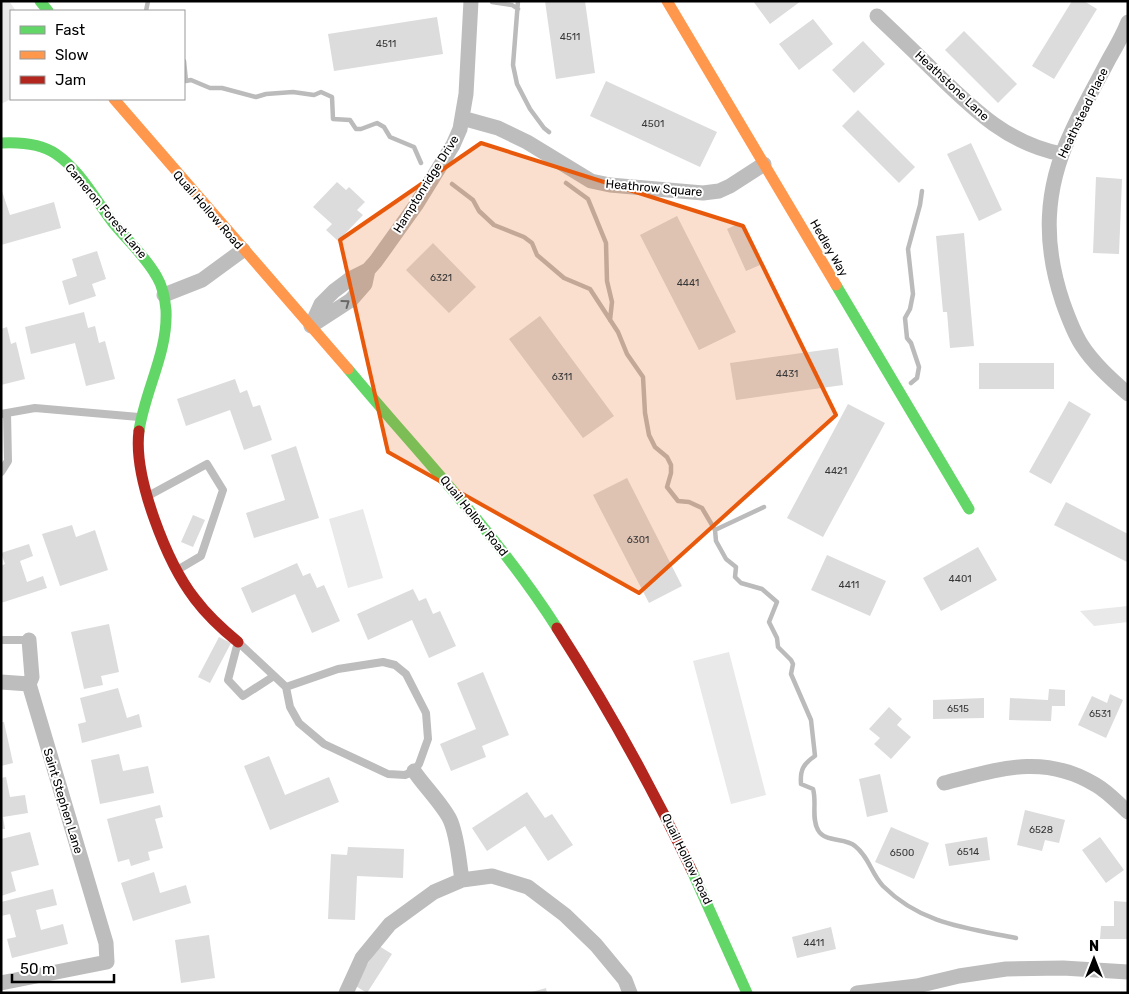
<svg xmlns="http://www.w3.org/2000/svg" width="1129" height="994" viewBox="0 0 1129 994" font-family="Rubik,sans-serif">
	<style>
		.green { fill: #e9e9e9 }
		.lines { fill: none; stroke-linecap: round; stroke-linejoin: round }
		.stream { stroke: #bbb; stroke-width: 4.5 }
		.building { fill: #dcdcdc }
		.lane { stroke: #bdbdbd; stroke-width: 8 }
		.street { stroke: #bdbdbd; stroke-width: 15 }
		.fast { stroke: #63d668; stroke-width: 11 }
		.slow { stroke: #ff974d; stroke-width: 11 }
		.jam { stroke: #b3261e; stroke-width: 11 }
		.oneway { stroke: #686868 }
		.marked { fill: #e8590c; fill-opacity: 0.2; stroke: #e8590c; stroke-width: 4; stroke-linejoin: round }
		.labels { text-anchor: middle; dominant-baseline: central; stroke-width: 4; stroke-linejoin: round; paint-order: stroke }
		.number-label { font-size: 10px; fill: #373737 }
		.street-label { font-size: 12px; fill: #000; stroke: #fff }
	</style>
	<rect width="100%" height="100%" fill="#fff"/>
	<path class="green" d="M1,1H9L16,11H11V99L1,104Z
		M363,509L383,578L348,588L329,519Z
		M1128,606V622L1094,626L1080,611Z
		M729,652L766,795L731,804L693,661Z"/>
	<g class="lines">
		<path class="stream" d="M518,1L513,65L517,84L530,109L544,128L549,132
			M492,2L512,5L518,9
			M146,11L148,1
			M184,61L186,81L191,80L210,88H222L256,97L266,94L293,92L314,95L321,92L332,97L333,119L350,120L356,129H361L377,123L384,127L390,137L414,147L421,163
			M566,183L588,199L606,243L607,281L612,302L610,320
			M452,184L473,200L479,211L494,225L524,237L532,243L537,255L564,278L590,289L618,332L627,354L643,377L645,413L649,435L655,447L667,457L671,465V473L667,487L678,501L689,502L702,508L715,530L716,541L726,559L736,567L735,577L741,583L762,589L777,602L769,622L777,638L778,647L791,660L793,664L791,674L811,720L815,756C803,764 800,770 801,784L813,789C817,802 811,818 818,830C825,843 845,837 855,846C869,857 871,873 883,886C921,924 966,928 1016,938
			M911,383L917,378L919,367L911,343L907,338L905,318L910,309L913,294L908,249L920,205L922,191
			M715,530L764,507"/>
	</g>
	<path class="building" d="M545,1H585L595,73L556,79Z
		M753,1H801L770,24Z
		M1072,1H1084L1097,9L1054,79L1032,66Z
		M437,17L443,54L334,71L328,34Z
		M813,19L833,44L799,70L779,44Z
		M964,31L1017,84L998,103L945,50Z
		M863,41L885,64L854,93L832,70Z
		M606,81L717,132L700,167L590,116Z
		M858,110L915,167L899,183L842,126Z
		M971,143L1002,210L979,221L947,154Z
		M1096,177L1122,179L1119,254L1093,253Z
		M337,182L346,190L349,187L365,202L357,210L363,215L338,241L326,230L332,224L313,207Z
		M1,188L10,215L54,202L61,228L1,245Z
		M677,216L736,332L699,350L640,235Z
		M740,223L760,265L746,271L727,229Z
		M964,233L974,346L950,348L947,312H943L936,236Z
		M433,243L476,287L449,313L406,270Z
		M97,251L106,279L92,284L96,296L69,305L62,281L77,276L72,259Z
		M84,312L88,328L95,326L99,343L105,341L115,379L86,386L75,343L31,354L25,327Z
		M540,316L614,416L583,438L509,339Z
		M7,327L11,344L16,342L25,379L1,385V329Z
		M838,348L843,385L736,400L730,363Z
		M979,363H1054V389H979Z
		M235,379L240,393L247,390L253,407L260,405L272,440L244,450L230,410L186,426L177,399Z
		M1069,401L1091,414L1051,484L1029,472Z
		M848,404L885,423L823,537L787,518Z
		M296,446L319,518L254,538L246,513L285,500L271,455Z
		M627,478L682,586L649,603L593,495Z
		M1066,502L1128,534L1127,562L1054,525Z
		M193,515L205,520L193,547L181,542Z
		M72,525L76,537L95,530L108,570L60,586L42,534Z
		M29,544L33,556L20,561L27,582L43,576L47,588L1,603V566L5,564L1,553Z
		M978,547L997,580L941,611L923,578Z
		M827,555L886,581L870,616L811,590Z
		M297,563L303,576L310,573L317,588L324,585L340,621L312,633L295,594L252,613L241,588Z
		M413,589L419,601L426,598L433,614L440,611L456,646L429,658L412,620L368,640L357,614Z
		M109,624L119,672L101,676L103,685L84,689L71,632Z
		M219,637L231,643L210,683L198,677Z
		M483,672L509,735L482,746L486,757L451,771L440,744L476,729L457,683Z
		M118,688L127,718L139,714L142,727L82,743L78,724L86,722L80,698Z
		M1049,689L1065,690V706H1052L1051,721L1009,720L1010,698L1048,700Z
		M1110,694L1123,700L1106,738L1078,725L1092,696L1107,703Z
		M984,698V718L933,719V700Z
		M889,707L902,719L897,725L911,737L891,759L874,744L880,738L869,729Z
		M1,722H4L13,763L1,766Z
		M119,754L123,771L148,766L154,793L100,804L91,760Z
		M269,756L285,795L329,777L339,802L270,830L244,766Z
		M880,774L888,812L867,817L859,779Z
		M6,777L10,797L25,795L28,813L3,817L5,829H1V778Z
		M527,792L545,818L552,814L573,845L548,861L525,826L487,851L472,828Z
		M160,805L163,817L155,819L163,848L148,852L150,860L131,866L129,859L118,862L107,819Z
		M1025,810L1065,820L1059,843L1045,840L1042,851L1017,845Z
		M891,827L929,843L914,879L875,862Z
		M30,832L39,865L11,872L16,891L1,896V839Z
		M987,837L990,860L949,866L945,844Z
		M1100,837L1124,870L1106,883L1082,850Z
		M348,847L404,849L403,878L357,876L355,920L328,919L331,854L347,855Z
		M154,872L160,893L186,885L191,903L133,921L121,883Z
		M53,889L57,905L36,910L41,930L63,924L68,944L12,958L7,939L16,937L10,914L1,916V902Z
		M1114,901L1128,902V939H1100L1101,926H1114Z
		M831,927L836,949L797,958L792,937Z
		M209,935L215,978L181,983L175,940Z
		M379,946L392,954L367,993L354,985Z
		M546,988L547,993H532V992Z"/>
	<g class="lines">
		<path class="lane" d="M1,414L35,408L139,417
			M1,472L8,461L7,413
			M148,496L207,464L223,490L201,556L179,569
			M1,640H29
			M274,676L243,696L228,680L238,642L286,687L290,707L299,723L324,744L388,774L405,775L414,771L419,764L428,739L426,713L406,674L395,665L383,662L338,669L286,687"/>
		<path class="street" d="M877,16C897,35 916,53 935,72C973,109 1008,144 1062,154
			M1128,22C1123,35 1116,47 1109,59C1096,84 1082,108 1071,133C1044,190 1043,244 1063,303C1068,317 1073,331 1081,344C1093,363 1111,379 1128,394
			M462,118L498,128L527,142L591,181L610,185L703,193L719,191L730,186L764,164
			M164,295L202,280L243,250
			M311,326L321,304L334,291L350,279L368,270L376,261L416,205L453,145L460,129L466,94L471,1
			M311,326L351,300L365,284L368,270
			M1,682L29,684
			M414,771C423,785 446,808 451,822C458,840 459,861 462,880
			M944,783C999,769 1044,753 1096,785C1108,792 1118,803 1128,812
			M1,983L107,962L106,943L29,684L32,677L29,640
			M346,993L362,958L390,924L434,892L462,880L492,876L528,887L565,915L596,945L625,980L630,993
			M857,993L917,986L959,976L1006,969L1063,968L1128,972"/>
		<path class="fast" d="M40,1L48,11
			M1,143C20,142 40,143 56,154C81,171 96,201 114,224C129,242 146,257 157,277C163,287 165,299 166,310C168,353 145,390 139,431
			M836,285L969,509
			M348,369C419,454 497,534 557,628
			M692,871L747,993"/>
		<path class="slow" d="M667,1L836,285
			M114,99L348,369"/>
		<path class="jam" d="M139,431C133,477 167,563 195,599C207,615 222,629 238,642
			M557,628C607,706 652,787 692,871"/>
	</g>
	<defs><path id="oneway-chevron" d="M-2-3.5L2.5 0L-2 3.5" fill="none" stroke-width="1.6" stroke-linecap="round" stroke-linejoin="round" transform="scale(1.25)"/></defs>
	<use class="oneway" href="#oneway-chevron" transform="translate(346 303) rotate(-36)"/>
	<path class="marked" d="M481,143L743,226L836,415L639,593L388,452L340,240Z"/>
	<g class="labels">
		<g class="number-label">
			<text x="570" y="37">4511</text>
			<text x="386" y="44">4511</text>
			<text x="653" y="124">4501</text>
			<text x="441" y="278">6321</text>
			<text x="688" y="283">4441</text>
			<text x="787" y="374">4431</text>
			<text x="562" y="377">6311</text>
			<text x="836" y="471">4421</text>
			<text x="638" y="540">6301</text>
			<text x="960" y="579">4401</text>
			<text x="849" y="585">4411</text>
			<text x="958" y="709">6515</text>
			<text x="1100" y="714">6531</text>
			<text x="1041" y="830">6528</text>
			<text x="968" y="852">6514</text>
			<text x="902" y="853">6500</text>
			<text x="814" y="943">4411</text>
		</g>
		<g class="street-label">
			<text transform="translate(952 86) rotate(43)">Heathstone Lane</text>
			<text transform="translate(1083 113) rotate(-64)">Heathstead Place</text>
			<text transform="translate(426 184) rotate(-58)">Hamptonridge Drive</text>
			<text transform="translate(654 188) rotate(5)">Heathrow Square</text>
			<text transform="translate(208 210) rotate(49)">Quail Hollow Road</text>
			<text transform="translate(106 211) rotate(50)">Cameron Forest Lane</text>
			<text transform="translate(829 248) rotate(60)">Hedley Way</text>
			<text transform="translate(474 516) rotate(51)">Quail Hollow Road</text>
			<text transform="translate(63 801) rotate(73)">Saint Stephen Lane</text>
			<text transform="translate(687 859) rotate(64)">Quail Hollow Road</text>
		</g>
	</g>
	<rect width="1129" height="994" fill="none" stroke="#000000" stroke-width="5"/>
	<rect x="10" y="10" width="175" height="90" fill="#ffffff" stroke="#999999"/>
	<rect x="20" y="26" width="25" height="8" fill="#63d668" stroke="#999999"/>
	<text x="55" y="35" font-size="15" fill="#000000">Fast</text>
	<rect x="20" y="51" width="25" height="8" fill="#ff974d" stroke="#999999"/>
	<text x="55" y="60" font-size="15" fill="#000000">Slow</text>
	<rect x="20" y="76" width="25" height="8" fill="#b3261e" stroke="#999999"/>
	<text x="55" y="85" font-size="15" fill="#000000">Jam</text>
	<g transform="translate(1094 959)" stroke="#ffffff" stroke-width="4" paint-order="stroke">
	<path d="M0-4L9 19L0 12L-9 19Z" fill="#000000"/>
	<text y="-8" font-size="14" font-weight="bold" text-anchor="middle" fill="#000000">N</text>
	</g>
	<path d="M12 974v8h102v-8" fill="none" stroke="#000000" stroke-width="2.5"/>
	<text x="20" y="974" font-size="15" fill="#000000" stroke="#ffffff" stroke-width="4" paint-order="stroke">50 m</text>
</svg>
